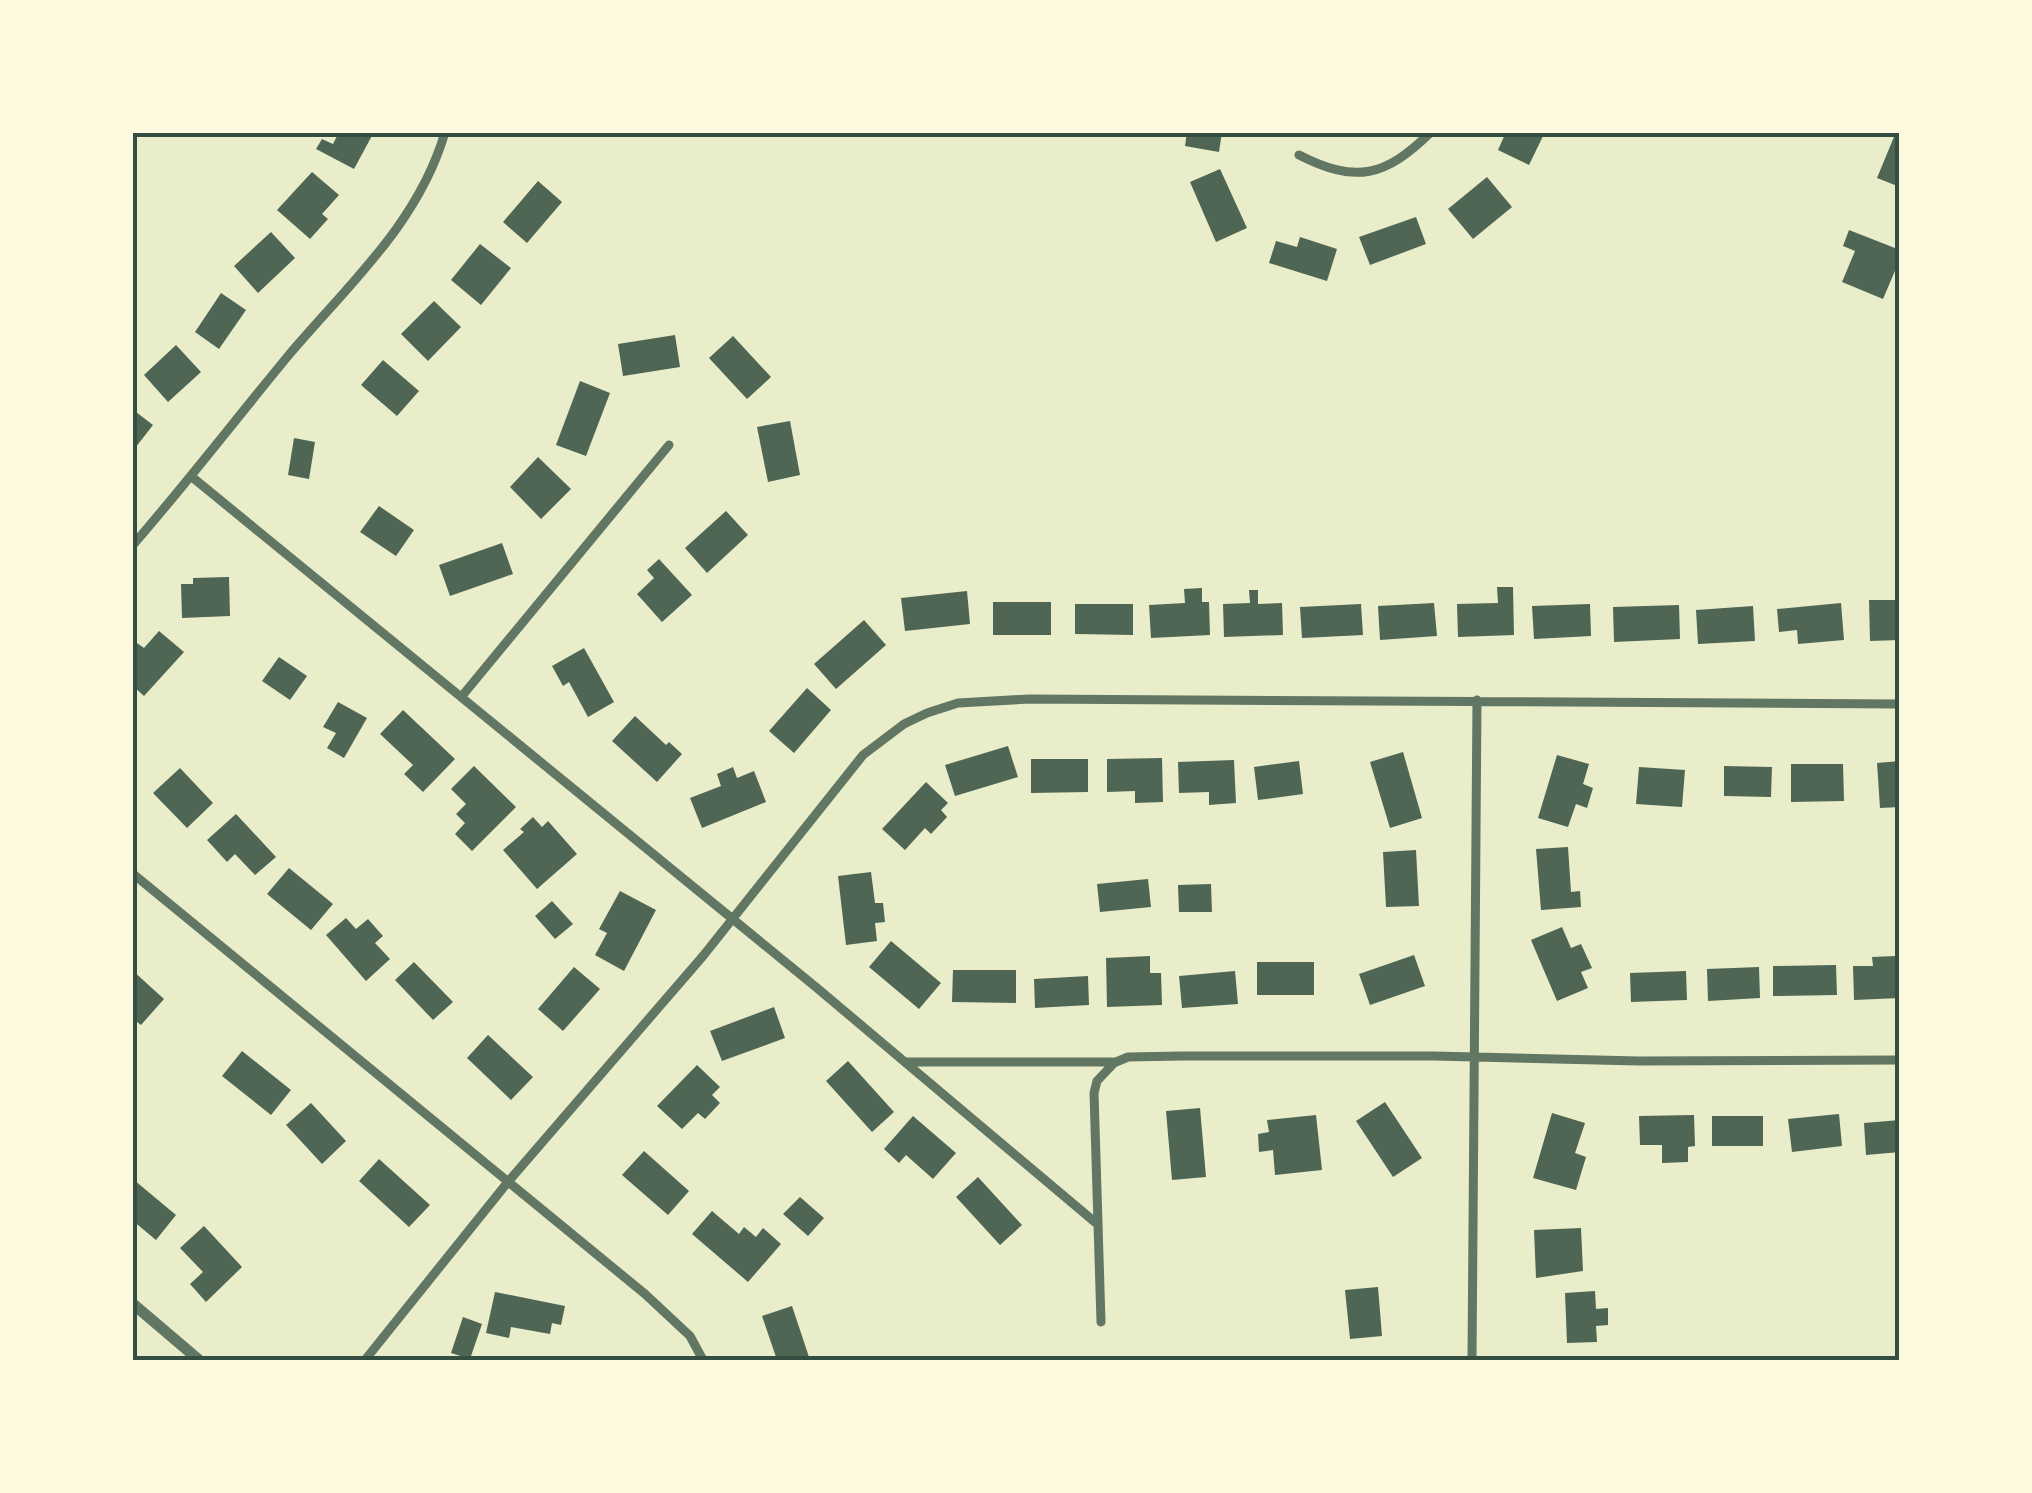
<svg xmlns="http://www.w3.org/2000/svg" width="2032" height="1493" viewBox="0 0 2032 1493" font-family="'Alegreya Sans',sans-serif">
	<style>
		.building { fill: #4f6655 }
		.lines { fill: none; stroke-linecap: round; stroke-linejoin: round }
		.minor { stroke: #617663; stroke-width: 9 }
		.tertiary { stroke: #617663; stroke-width: 11 }
		.neatline { fill: none; stroke: #344e41; stroke-width: 4 }
	</style>
	<rect width="100%" height="100%" fill="#e9edc9"/>
	<path class="building" d="M339,132H374L354,169L316,149L322,139L333,144Z
		M1187,132H1222L1219,152L1185,146Z
		M1506,132H1545L1529,165L1498,150Z
		M1896,132H1900V187L1877,178Z
		M1220,169L1247,228L1216,242L1190,182Z
		M312,172L339,195L322,214L328,219L310,239L277,210Z
		M1487,177L1512,207L1473,239L1448,209Z
		M538,181L562,202L527,243L503,222Z
		M1416,217L1426,244L1370,265L1359,237Z
		M1849,230L1900,250V259L1883,299L1842,282L1855,251L1843,246Z
		M271,232L295,258L258,293L234,266Z
		M1300,237L1337,249L1327,281L1269,263L1276,241L1297,247Z
		M480,244L511,268L481,305L451,280Z
		M221,293L246,310L219,349L195,332Z
		M434,301L461,327L428,361L401,334Z
		M675,335L680,367L623,376L618,344Z
		M733,336L771,377L747,399L709,358Z
		M176,345L201,372L168,402L144,375Z
		M383,360L419,391L397,416L361,385Z
		M580,381L610,393L586,456L556,445Z
		M132,409L153,425L132,452Z
		M790,421L800,475L768,482L757,427Z
		M294,438L315,442L309,479L288,475Z
		M538,457L571,489L541,519L510,487Z
		M379,506L414,530L396,556L360,532Z
		M726,511L748,535L707,573L685,548Z
		M502,543L513,574L450,596L439,565Z
		M659,559L692,595L662,622L637,594L654,578L647,570Z
		M229,577L230,616L182,618L181,584H193V578Z
		M1497,587H1513L1514,635L1458,637L1457,604L1498,603Z
		M1202,588V602H1209L1210,635L1151,638L1149,605L1185,603L1184,589Z
		M1249,590H1258V604L1282,603L1283,635L1224,637L1223,604L1250,603Z
		M967,591L970,624L905,631L901,598Z
		M1869,600H1900V640L1870,641Z
		M993,602H1051V635H993Z
		M1434,603L1437,636L1380,640L1378,606Z
		M1841,603L1844,640L1798,644L1797,630L1779,632L1777,609Z
		M1075,604H1133V635L1075,634Z
		M1361,604L1363,635L1302,638L1300,607Z
		M1590,604L1591,636L1534,639L1532,606Z
		M1679,605L1680,639L1614,642L1613,607Z
		M1753,606L1755,641L1698,644L1696,610Z
		M864,620L886,645L836,689L814,664Z
		M159,631L184,652L144,696L132,685V648L137,643L144,648Z
		M584,648L614,702L588,717L569,682L563,686L552,666Z
		M279,657L307,676L290,700L262,681Z
		M807,688L831,710L794,753L769,731Z
		M338,702L367,718L344,758L327,748L336,733L323,727Z
		M403,710L455,759L423,792L404,774L413,765L380,734Z
		M635,716L666,745L669,742L682,754L657,782L612,741Z
		M1008,746L1018,777L955,796L945,765Z
		M1403,752L1422,818L1390,828L1370,762Z
		M1557,755L1589,764L1583,784L1593,788L1587,808L1576,804L1568,827L1538,818Z
		M1162,758L1163,802L1135,803V791L1107,792V759Z
		M1031,759H1088V792L1031,793Z
		M1234,760L1236,803L1209,805V792L1179,793L1178,762Z
		M1299,761L1303,794L1258,800L1254,767Z
		M1900,761V807L1880,808L1877,763Z
		M1791,764H1843L1844,801L1791,802Z
		M474,766L516,807L472,851L455,834L465,823L456,814L466,804L451,789Z
		M1724,766L1772,767L1771,797L1724,796Z
		M733,767L737,778L754,771L766,802L702,828L690,798L721,786L717,774Z
		M1639,767L1685,770L1682,807L1636,804Z
		M180,768L213,803L187,828L153,793Z
		M926,782L948,803L941,810L947,817L931,834L925,828L905,850L882,829Z
		M236,814L276,857L255,875L235,854L227,862L207,840Z
		M533,817L542,827L548,821L577,854L537,889L503,850L524,832L520,829Z
		M1568,847L1571,892L1580,891L1581,907L1541,910L1536,849Z
		M1416,850L1419,906L1386,907L1383,852Z
		M289,868L333,904L311,930L267,894Z
		M871,872L875,903H883L885,922L875,923L877,941L846,945L838,876Z
		M1148,879L1151,907L1100,912L1097,884Z
		M1211,884L1212,912H1179L1178,885Z
		M620,891L656,910L624,971L595,955L607,933L599,929Z
		M552,901L573,924L555,939L535,916Z
		M346,918L356,929L368,919L383,936L375,943L390,959L366,981L326,935Z
		M1562,927L1571,948L1581,944L1592,968L1581,972L1588,988L1557,1001L1531,940Z
		M891,941L941,983L919,1009L869,967Z
		M1414,955L1425,986L1370,1005L1359,974Z
		M1150,956V973H1161L1162,1005L1107,1007L1106,958Z
		M1895,956V967H1900V998L1854,1000L1853,966H1873L1872,957Z
		M414,962L453,1002L433,1020L395,980Z
		M1257,962H1314V995H1257Z
		M1836,965L1837,995L1773,996V966Z
		M574,967L600,989L563,1031L538,1009Z
		M1759,967L1760,998L1708,1001L1707,969Z
		M132,970L164,999L141,1025L132,1018Z
		M953,970H1016V1003L952,1002Z
		M1235,971L1238,1004L1182,1008L1179,976Z
		M1686,971L1687,1000L1631,1002L1630,973Z
		M1088,976L1089,1005L1035,1008L1034,979Z
		M774,1007L785,1038L722,1061L710,1031Z
		M488,1035L533,1077L511,1100L467,1058Z
		M242,1051L291,1090L271,1115L222,1076Z
		M848,1061L894,1112L872,1132L826,1081Z
		M697,1065L720,1087L712,1095L720,1103L705,1119L698,1113L682,1129L657,1106Z
		M1385,1102L1422,1158L1393,1177L1356,1121Z
		M311,1103L346,1141L322,1164L286,1125Z
		M1200,1108L1206,1177L1172,1180L1166,1111Z
		M1552,1113L1585,1123L1575,1153L1586,1157L1576,1190L1533,1178Z
		M1839,1114L1842,1146L1792,1152L1788,1119Z
		M1316,1115L1322,1170L1275,1175L1273,1150L1259,1152L1258,1134L1269,1132L1267,1120Z
		M1694,1115L1695,1146L1688,1147V1162L1662,1163V1145H1640L1639,1116Z
		M913,1116L956,1153L933,1179L906,1155L899,1163L884,1149Z
		M1712,1116H1763V1146H1712Z
		M1900,1120V1152L1866,1155L1864,1123Z
		M644,1151L689,1191L668,1215L622,1175Z
		M379,1159L430,1205L409,1227L359,1181Z
		M978,1177L1022,1225L1000,1245L956,1197Z
		M134,1180L176,1215L156,1240L132,1220Z
		M800,1197L824,1218L808,1236L783,1214Z
		M712,1211L739,1234L744,1227L756,1237L763,1228L781,1244L748,1282L692,1234Z
		M204,1226L242,1267L206,1302L190,1284L203,1272L180,1248Z
		M1581,1228L1583,1271L1536,1278L1534,1230Z
		M1378,1287L1382,1336L1350,1339L1345,1290Z
		M1595,1291L1596,1309L1608,1308V1325L1596,1326L1597,1342L1567,1343L1565,1293Z
		M495,1292L565,1306L561,1325L552,1323L550,1334L511,1327L509,1338L486,1333Z
		M792,1306L810,1360H777L762,1316Z
		M463,1317L482,1324L470,1359L451,1353Z"/>
	<g class="lines">
		<path class="minor" d="M1299,155C1356,184 1385,177 1431,132
			M192,477L817,988L1096,1223
			M132,546C186,484 236,419 288,356C347,286 419,223 445,132
			M462,696L669,445
			M132,873L645,1294L690,1336L703,1360
			M905,1062H1116L1128,1057L1181,1056H1434L1639,1061L1900,1060
			M1101,1322L1094,1093L1097,1081L1115,1062
			M365,1360L507,1183L703,956L863,755L904,724L927,713L958,703L1029,699L1900,704
			M1472,1360L1477,700"/>
		<path class="tertiary" d="M132,1303L199,1360"/>
	</g>
	<rect width="2032" height="1493" fill="none" stroke="#fefae0" stroke-width="270"/>
	<rect x="135" y="135" width="1762" height="1223" class="neatline"/>
</svg>
